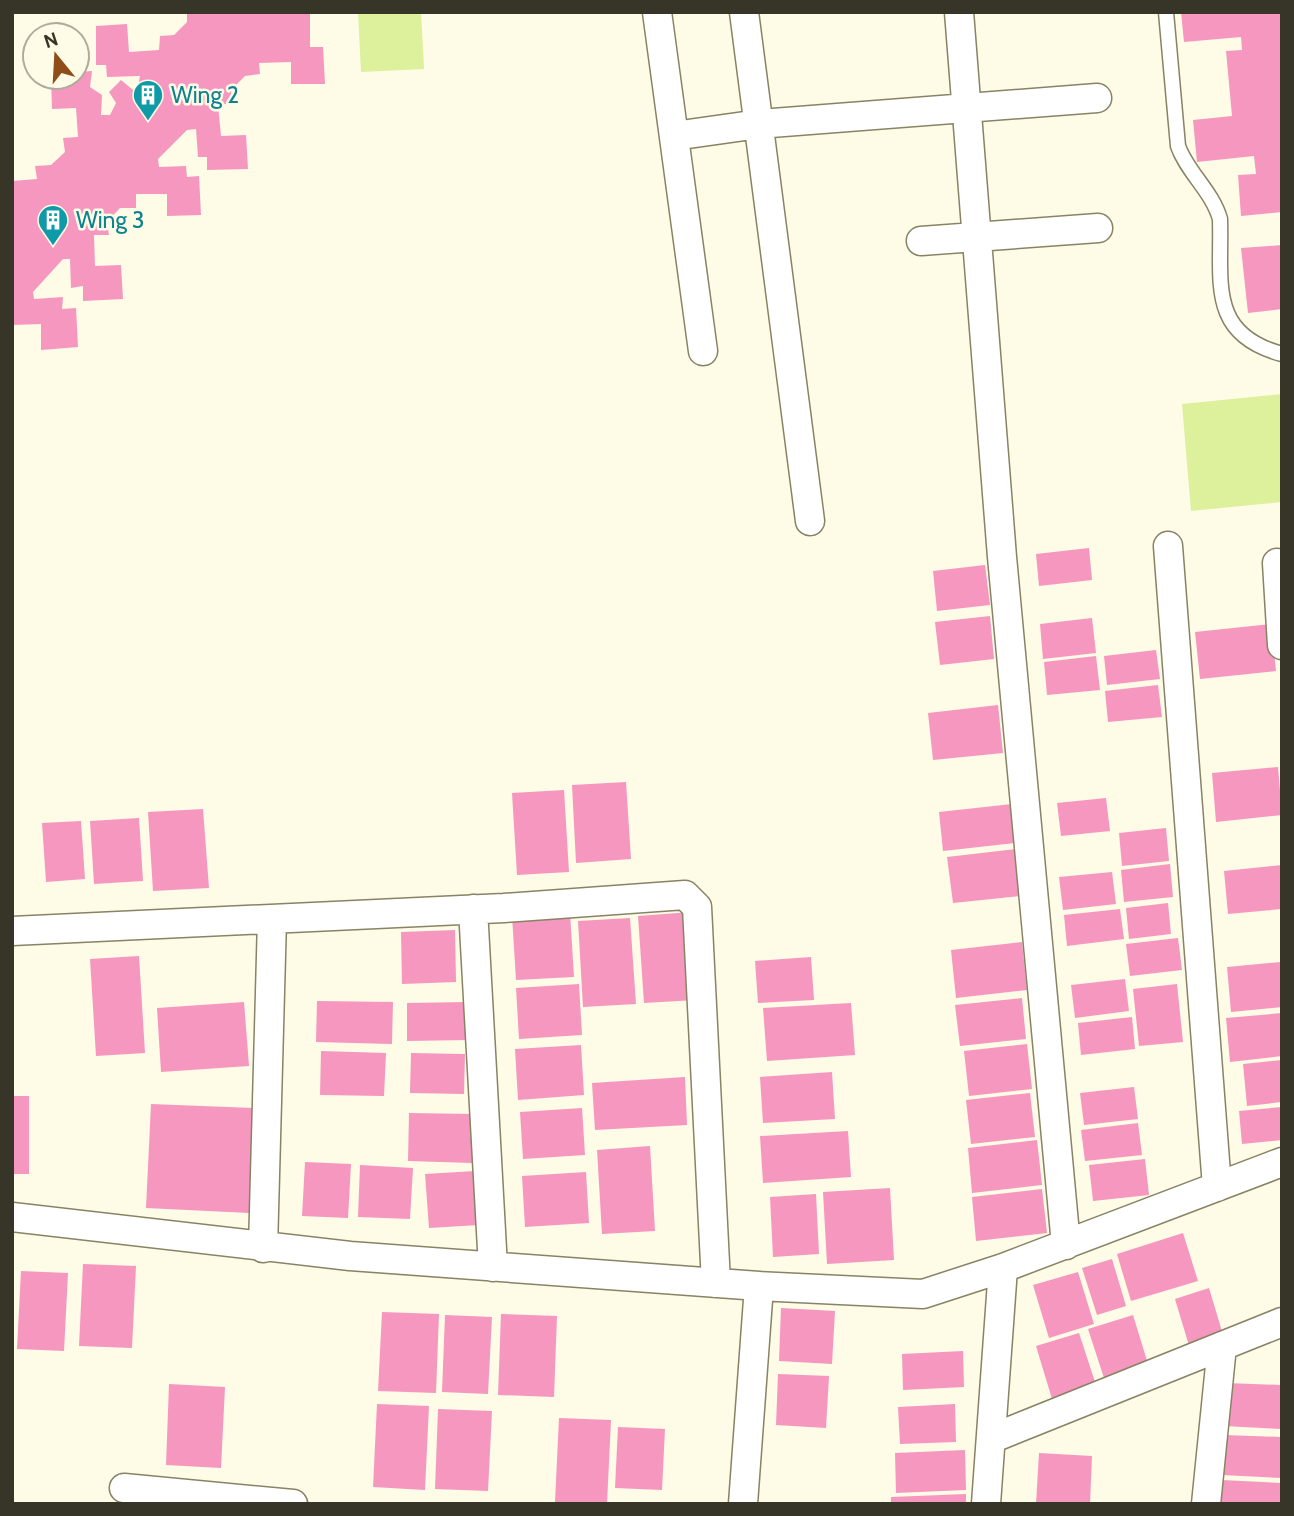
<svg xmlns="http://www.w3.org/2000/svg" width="1294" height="1516" viewBox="0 0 1294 1516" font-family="Cabin,sans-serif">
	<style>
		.green { fill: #ddf19d }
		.building { fill: #f697c0 }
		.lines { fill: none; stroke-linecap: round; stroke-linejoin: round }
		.service-casing { stroke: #888364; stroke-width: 17 }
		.minor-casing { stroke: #888364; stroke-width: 31 }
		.service { stroke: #fff; stroke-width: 14 }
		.minor { stroke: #fff; stroke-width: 28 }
		.labels { text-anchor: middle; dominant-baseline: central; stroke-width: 5; stroke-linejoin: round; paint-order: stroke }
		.culture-label { font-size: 23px; fill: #0d838f; stroke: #fefbe7; text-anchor: start }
	</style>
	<rect width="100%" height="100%" fill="#fefbe7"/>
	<path class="green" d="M358,12H421L424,69L361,72Z
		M1282,394V502L1191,511L1182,404Z"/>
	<path class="building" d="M187,12H310V47H323L325,84H291V62L259,63L260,74L245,76L231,90L233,103L218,105L221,136L246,135L248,169L207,170V157H198L196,129L187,130L158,159L159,167L186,166L187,177L199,176L201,215L167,216V194H136V208H120L107,222L109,235H94L95,266L121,265L123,299L83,301V286L71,288L70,259H63L33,292L34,299L63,297L62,309L76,308L78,347L41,350V324L12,325V181L37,179L35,166L51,165L65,152L63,138L78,137L76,108L52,109L51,77H77V72L92,71L90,87L102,95L101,115H110L116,103L109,92L121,80L133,90L138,87L140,76L107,77L106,65H96V26L127,24L129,52L159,50L160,36L174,35L187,22Z
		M1181,12H1282V212L1241,216L1238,175L1256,174L1254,156L1197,162L1193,120L1232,116L1226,51L1242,50L1241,37L1184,42Z
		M1282,245V309L1248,313L1241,248Z
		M1089,548L1092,580L1039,586L1036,554Z
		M985,565L990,605L937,611L933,571Z
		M990,616L994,659L940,665L935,622Z
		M1092,618L1096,653L1043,659L1040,624Z
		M1271,624L1276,671L1200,679L1195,632Z
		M1156,650L1160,679L1107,685L1104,656Z
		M1096,656L1100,690L1047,695L1044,662Z
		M1158,685L1162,717L1108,722L1105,691Z
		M998,705L1003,753L933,760L928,713Z
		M1278,767L1282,815L1216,822L1212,773Z
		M626,782L631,859L576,863L572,785Z
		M564,790L569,872L517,875L512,793Z
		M1106,798L1110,831L1061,836L1057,803Z
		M1012,804L1015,843L943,851L939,812Z
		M203,809L209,888L153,891L148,812Z
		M139,818L143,881L94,884L90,821Z
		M81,821L85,879L46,882L42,823Z
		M1166,828L1169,861L1122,866L1119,833Z
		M1016,849L1021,896L953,903L947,857Z
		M1170,864L1173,897L1124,902L1121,870Z
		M1282,865V909L1228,914L1224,871Z
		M1112,872L1116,904L1063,910L1059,877Z
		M1168,903L1171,934L1129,939L1126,908Z
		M1120,909L1124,939L1067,946L1064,915Z
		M570,912L574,977L516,980L512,916Z
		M691,912L696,1000L644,1003L638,916Z
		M630,918L636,1004L583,1007L578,921Z
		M455,930L456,982L402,984L401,932Z
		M1178,938L1182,970L1130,976L1126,944Z
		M1022,942L1027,990L956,998L951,950Z
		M139,956L145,1053L96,1056L90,959Z
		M811,957L814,1000L758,1003L755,961Z
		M1281,962L1282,1007L1231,1012L1227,967Z
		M1125,979L1129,1011L1075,1018L1071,985Z
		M579,984L582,1035L519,1039L516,988Z
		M1177,984L1183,1042L1139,1046L1133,989Z
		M1022,998L1026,1039L960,1046L955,1005Z
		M317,1001L393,1002L392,1044L316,1042Z
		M244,1002L249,1066L161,1072L157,1008Z
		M467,1002L468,1040L407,1041V1003Z
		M851,1003L855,1055L767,1061L763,1008Z
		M1282,1013V1056L1230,1062L1226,1018Z
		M1132,1017L1135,1049L1081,1055L1078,1023Z
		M1027,1044L1032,1089L969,1096L964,1051Z
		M581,1045L584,1095L518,1100L515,1049Z
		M321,1051L386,1053L384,1096L320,1095Z
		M411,1053L465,1054L464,1094L410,1093Z
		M1282,1060V1102L1247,1106L1243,1064Z
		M832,1072L835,1119L763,1123L760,1077Z
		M685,1077L687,1125L595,1130L592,1083Z
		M1134,1087L1138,1119L1084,1125L1080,1093Z
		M1030,1093L1035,1137L971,1144L966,1100Z
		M12,1096H29V1174H12Z
		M151,1104L253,1108L249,1213L146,1208Z
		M1282,1107V1140L1242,1144L1239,1111Z
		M582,1108L585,1155L523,1159L520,1112Z
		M409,1113L473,1114L472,1163L408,1161Z
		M1138,1123L1142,1155L1085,1161L1081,1130Z
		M848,1131L851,1177L763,1183L760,1136Z
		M1037,1140L1042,1185L972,1193L968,1148Z
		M650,1146L655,1231L602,1234L597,1150Z
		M1145,1159L1149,1195L1093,1201L1089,1165Z
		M305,1162L351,1164L348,1218L302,1216Z
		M360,1165L413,1168L410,1219L358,1217Z
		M475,1171L479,1225L429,1228L425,1174Z
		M586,1172L589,1223L525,1227L522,1176Z
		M890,1188L894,1260L827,1264L823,1192Z
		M1042,1189L1047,1233L976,1241L972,1197Z
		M816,1194L819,1254L773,1257L770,1197Z
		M1183,1233L1198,1281L1131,1301L1117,1254Z
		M1112,1259L1126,1306L1097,1315L1082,1268Z
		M83,1264L136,1266L132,1348L79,1346Z
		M21,1271L68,1273L64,1351L17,1349Z
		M1078,1272L1094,1324L1049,1338L1033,1285Z
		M1209,1288L1224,1338L1190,1349L1175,1299Z
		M781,1308L835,1311L832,1364L779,1361Z
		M382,1312L439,1314L436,1393L378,1391Z
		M501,1314L557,1316L554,1397L498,1395Z
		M445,1315L492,1317L488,1394L442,1392Z
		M1133,1315L1148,1364L1104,1378L1088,1329Z
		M1079,1333L1096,1385L1052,1399L1036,1346Z
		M963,1351L964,1387L903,1390L902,1354Z
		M778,1374L829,1376L826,1428L776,1425Z
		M1226,1383L1282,1385V1429L1224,1426Z
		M169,1384L225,1387L221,1468L166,1465Z
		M377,1404L429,1406L425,1490L373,1487Z
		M955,1404L956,1442L900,1444L898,1407Z
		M438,1409L492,1411L488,1491L435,1489Z
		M559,1418L611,1420L607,1504L555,1502Z
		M618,1427L665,1429L662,1490L615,1488Z
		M1224,1435L1282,1437V1478L1222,1475Z
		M965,1450L966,1490L896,1493L895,1453Z
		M1039,1453L1092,1456L1090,1504H1036Z
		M1222,1480L1282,1483V1504H1221Z
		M966,1494V1504H891V1497Z"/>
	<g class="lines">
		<g class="service-casing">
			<path id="service" d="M1166,12L1178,146C1187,172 1212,191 1220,219C1222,281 1207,334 1282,354"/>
		</g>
		<g class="minor-casing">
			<path id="minor" d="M657,12L703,351
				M744,12L810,521
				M959,12L1002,557L1066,1245
				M674,136L759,124L1097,98
				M921,241L1098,228
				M1168,546L1217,1187
				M1277,563L1282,645
				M473,909L493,1267
				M12,931L504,908L685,895L697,907L716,1283
				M12,1217L350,1256L759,1286L923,1294L1003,1268L1282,1162
				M263,1248L272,919
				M993,1438L1282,1322
				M124,1488L293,1504
				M743,1504L759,1286
				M986,1504L1003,1268
				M1206,1504L1222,1346"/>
		</g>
		<use href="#service" class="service"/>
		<use href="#minor" class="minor"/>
	</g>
	<defs>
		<g id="building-pin" transform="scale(1.575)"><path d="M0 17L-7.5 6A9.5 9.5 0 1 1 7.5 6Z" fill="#0f9aa8" stroke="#fefbe7"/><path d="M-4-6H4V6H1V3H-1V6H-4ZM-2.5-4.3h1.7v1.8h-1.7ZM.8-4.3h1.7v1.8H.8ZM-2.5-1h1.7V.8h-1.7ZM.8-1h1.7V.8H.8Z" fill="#fff"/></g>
	</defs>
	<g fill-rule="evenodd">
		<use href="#building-pin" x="148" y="95"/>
		<use href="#building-pin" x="53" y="220"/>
	</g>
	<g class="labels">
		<g class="culture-label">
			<text x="171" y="95">Wing 2</text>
			<text x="76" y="220">Wing 3</text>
		</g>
	</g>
	<rect width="1294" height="1516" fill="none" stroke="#373528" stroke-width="28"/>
	<g transform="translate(56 56) rotate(342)"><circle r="33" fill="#fefbe7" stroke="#aeac9b" stroke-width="2"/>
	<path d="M0-5L12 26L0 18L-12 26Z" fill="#8e4d19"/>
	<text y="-10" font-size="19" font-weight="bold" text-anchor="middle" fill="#373528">N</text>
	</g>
</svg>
